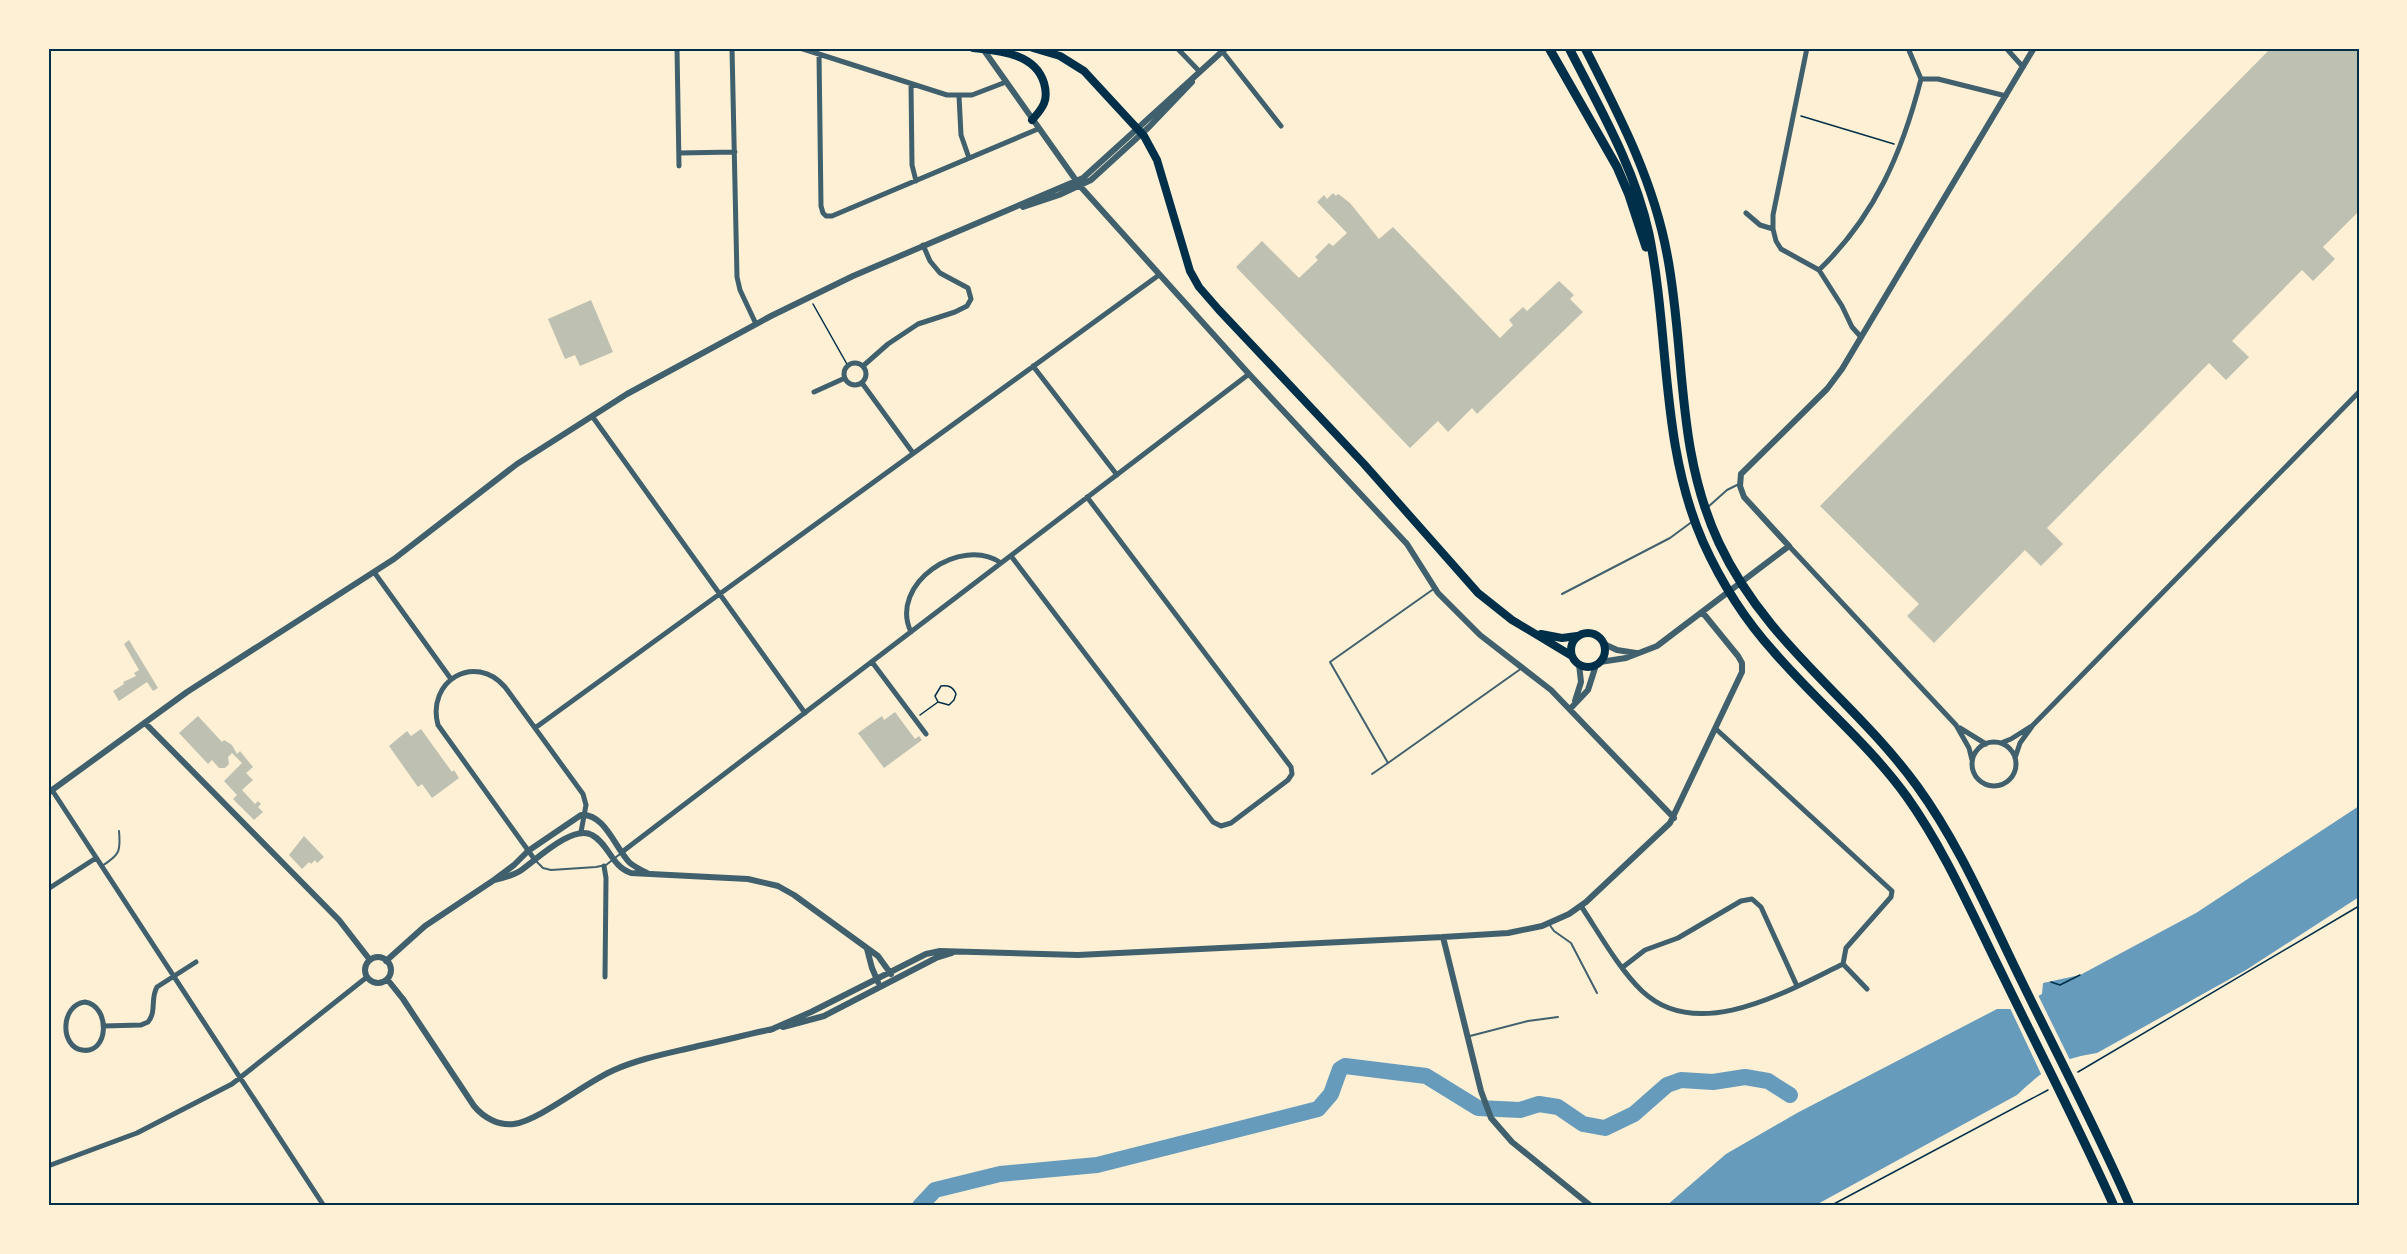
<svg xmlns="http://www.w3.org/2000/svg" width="2407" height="1254" viewBox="0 0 2407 1254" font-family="'PT Sans',sans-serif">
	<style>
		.water { fill: #669bbc }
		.pier { fill: #fdf0d5 }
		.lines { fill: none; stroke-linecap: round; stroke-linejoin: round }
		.river { stroke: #669bbc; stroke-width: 16 }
		.building { fill: #bec0b2 }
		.path { stroke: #003049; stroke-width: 1.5 }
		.service { stroke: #3f606c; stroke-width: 2 }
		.minor { stroke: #3f606c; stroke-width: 5 }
		.tertiary { stroke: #3f606c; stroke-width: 6 }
		.secondary { stroke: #003049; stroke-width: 8 }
		.motorway { stroke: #003049; stroke-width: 9 }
		.neatline { fill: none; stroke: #003049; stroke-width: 2 }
	</style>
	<rect width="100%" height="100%" fill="#fdf0d5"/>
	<path class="water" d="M2359,806V897L2246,970L2097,1053C2058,1059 2045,1069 2017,1095L1814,1206H1666L1726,1154L1797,1113L1997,1009H2012L2042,994L2043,983L2080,975L2196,913Z"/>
	<path class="pier" d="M2037,993L2070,1060L2042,1076L2009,1006Z"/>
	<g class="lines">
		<path class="river" d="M920,1206L935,1190L1000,1174L1097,1165L1318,1109L1331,1094L1340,1069L1345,1066L1426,1076L1478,1108L1520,1110L1539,1104L1558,1107L1583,1124L1605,1128L1634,1114L1667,1085L1681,1080L1713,1082L1745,1077L1768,1081L1790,1095"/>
	</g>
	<path class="building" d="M2271,48H2359V211L2323,247L2335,259L2313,281L2302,270L2232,341L2249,357L2226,380L2209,363L2047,528L2063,544L2041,566L2025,550L1934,643L1907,616L1919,604L1820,506Z
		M1333,193L1336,196L1338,194L1341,196L1350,203L1379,239L1393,227L1500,338L1513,325L1509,320L1523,307L1527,311L1559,281L1574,295L1570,299L1583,312L1477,414L1472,408L1448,432L1438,421L1410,448L1236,267L1262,241L1299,278L1318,260L1315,257L1329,243L1333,246L1347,233L1317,202L1324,195L1327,199Z
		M591,300L613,352L580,366L575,355L565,359L548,319Z
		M129,640L158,688L153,691L147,682L119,701L113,691L124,684L123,682L136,676L134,673L139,670L124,644Z
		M895,712L915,739L919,736L922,740L884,768L858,733L882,716L884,720Z
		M198,716L222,742L224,740L232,745L237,754L240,751L253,767L246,773L253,780L242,790L255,804L258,801L261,804L258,807L263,812L254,820L233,799L237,795L224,781L242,763L232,753L228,757L229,764L225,768H219L212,760L208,764L179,733Z
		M421,729L452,772L454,770L459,778L432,798L422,784L418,787L389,746L407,731L411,736Z
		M304,836L324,857L317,863L315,860L311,864L309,862L302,869L289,855Z"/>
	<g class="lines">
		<path class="path" d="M1801,116L1894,144
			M813,304L848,366
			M920,715L938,702L949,705L954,700L956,694C953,687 949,685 941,686L935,696L938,702
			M2051,982L2060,985L2080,975
			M2078,1072L2359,906
			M1830,1206L2048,1090"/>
		<path class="service" d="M1708,507L1727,490L1739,484
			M1435,588L1330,662L1388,763L1522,668
			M1562,594L1670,538L1693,521
			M1372,774L1388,763
			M535,860L543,868L551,870L596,867L606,865L620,854
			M102,866C119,855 121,852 119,831
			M1549,924L1554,931L1571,943L1597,993
			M1470,1036L1528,1021L1558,1017"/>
		<path class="minor" d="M677,48L679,166
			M732,48L737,277L740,290L756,324
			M800,48L947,95H972L1006,82
			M1177,48L1200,72
			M1908,48L1921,79H1938L2006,96
			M2006,48L2023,67
			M1222,51L1281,126
			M819,54L821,206L823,213L826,216H832L1038,129
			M911,84L912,165L916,181
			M959,96L961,135L969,158
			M679,153L735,152
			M1746,213L1760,225L1773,229L1776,241L1781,249L1819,270L1842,306L1852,327L1861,337
			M1773,229V215L1807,48
			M1819,270C1875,216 1902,153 1921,79
			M844 374a11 11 0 1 1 22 0a11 11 0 1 1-22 0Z
			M863,366L888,344L918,324L955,312L967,306L971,299L968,288L940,273L930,261L923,245
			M1033,366L1117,475
			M862,383L913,453
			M814,392L845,378
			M592,416L805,713
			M1789,546L1956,725L1969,748L1972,760
			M1011,556L1213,822L1221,826L1231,823L1288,780L1292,774L1291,767L1087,497
			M374,572L451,679
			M911,632C888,584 961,535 1001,563
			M872,662L926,734
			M535,728L1159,275
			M1960,728L1986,744
			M1716,729L1892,891L1891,897L1846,948L1843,964
			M1972 764a22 22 0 1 1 44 0a22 22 0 1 1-44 0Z
			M2001,743L2011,739L2030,727
			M2015,758L2020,743L2033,725L2359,392
			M52,790L324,1206
			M622,852L1249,374
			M535,860L438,725C426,681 475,652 505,687L583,794L586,805L581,832
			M604,866L606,878L605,977
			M48,889L96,858
			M1581,906C1599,933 1619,969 1642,991C1698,1044 1787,991 1843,964L1867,989
			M1623,967L1645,950L1678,938L1741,901L1752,899L1761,907L1797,986
			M85,1002C111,1006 109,1055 82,1050C60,1047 60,1005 85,1002Z
			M103,1026L141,1025L148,1022C157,1011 150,999 157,987L196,962
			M48,1166L137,1133L232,1084L367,977"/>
		<path class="tertiary" d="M983,49L1080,186L1249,374L1407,544L1438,593L1480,635L1551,690L1674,818
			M1023,207L1059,195L1091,180L1149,127L1192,82
			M1604,644L1617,650L1636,653
			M1600,662L1626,658L1657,646L1789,546L1744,497L1740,486L1741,474L1827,389L1842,369L2034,48
			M1575,701L1581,682L1579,664
			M1570,709L1588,690L1596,665
			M145,723L339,920L370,960
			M48,793L187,692L394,559L517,464L627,394L771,316L853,276L1083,178L1226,48
			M494,880C503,878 512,876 520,871C536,860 573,824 592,835C609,844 611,866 631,873L748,879L778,886L794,895L878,956L891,974
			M1443,937L1481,1091L1491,1118L1512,1142L1591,1206
			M867,949L872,968L878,982
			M365 970a13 13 0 1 1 26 0a13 13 0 1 1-26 0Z
			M386,961L425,926L494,880L514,865L528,851L581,815C605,813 615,848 630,863C635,867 641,870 647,873
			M387,979L403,999L474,1106C484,1118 499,1126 514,1124C540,1120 586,1082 614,1070C641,1058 670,1053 698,1046C723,1041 748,1034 773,1029
			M783,1027L824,1016L936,958L952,953
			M770,1030L811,1012L926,954L940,951L1078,955L1443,937L1508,933L1542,926L1569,914L1586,902L1670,823L1742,672V663L1738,656L1703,613"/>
		<path class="secondary" d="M973,48C999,51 1035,53 1044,83C1049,100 1043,108 1032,120
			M1033,48L1060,56L1084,71L1144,136L1157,160L1190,271L1199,287L1219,310L1364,464L1478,593L1512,620L1572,656
			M1571 650a17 17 0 1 1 34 0a17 17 0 1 1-34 0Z
			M1541,634L1562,638L1577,636"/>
		<path class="motorway" d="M1549,48L1617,167L1629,195L1646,247
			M1569,48C1599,107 1635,168 1649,234C1670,337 1660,444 1703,542C1721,582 1745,620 1774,652C1817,702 1868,743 1907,797C1946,852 1973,916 2003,976C2040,1052 2079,1128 2114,1206
			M1585,48C1619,115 1653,179 1667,254C1686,352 1675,449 1719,543C1767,645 1853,698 1917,786C1960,845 1989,915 2022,982C2058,1056 2097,1130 2130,1206"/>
	</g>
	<rect width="2407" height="1254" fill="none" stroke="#fdf0d5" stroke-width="99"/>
	<rect x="50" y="50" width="2308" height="1154" class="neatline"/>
</svg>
